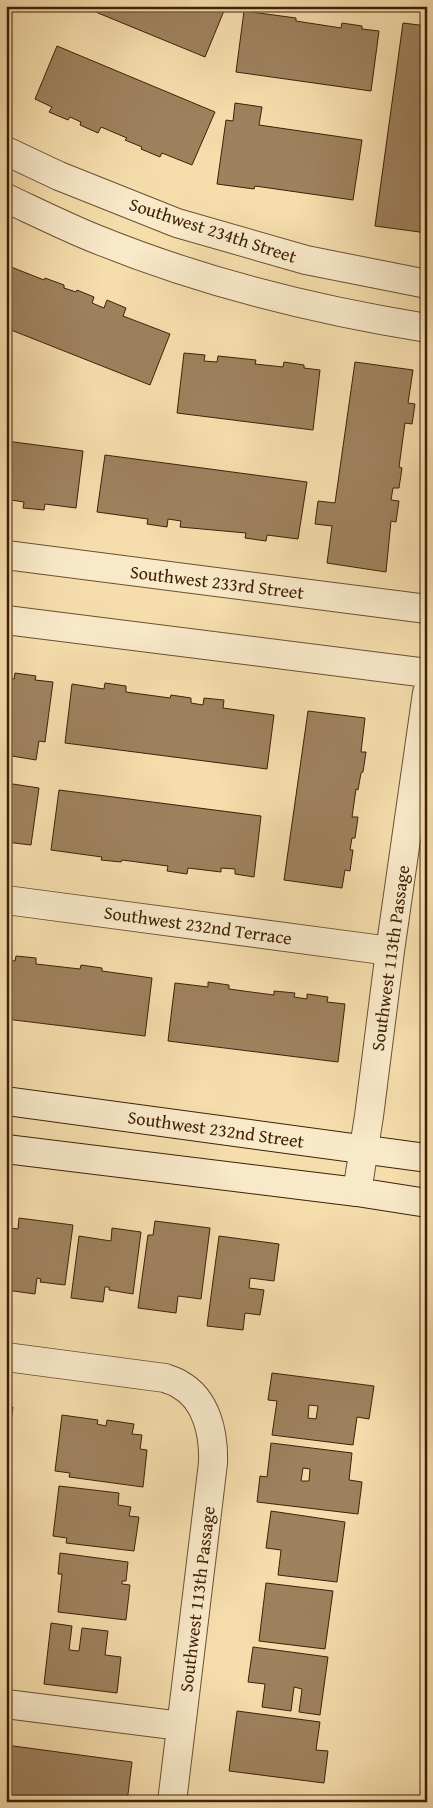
<svg xmlns="http://www.w3.org/2000/svg" width="433" height="1808" viewBox="0 0 433 1808" font-family="'Gentium Book Plus',serif">
	<style>
		.building { fill: #9e825e; stroke: #3f2009; fill-rule: evenodd }
		.lines { fill: none; stroke-linecap: round; stroke-linejoin: round }
		.street-casing { stroke: #6c4f32; stroke-width: 30 }
		.secondary-casing { stroke: #3f2009; stroke-width: 30 }
		.street { stroke: #f8e9c9; stroke-width: 28 }
		.secondary { stroke: #f8e9c9; stroke-width: 28 }
		.labels { text-anchor: middle; dominant-baseline: central; stroke-width: 4.5; stroke-linejoin: round; paint-order: stroke }
		.street-label { font-size: 18px; fill: #3f2009; stroke: #f8e9c9 }
	</style>
	<rect width="100%" height="100%" fill="#f5ddac"/>
	<filter id="stains"><feTurbulence type="fractalNoise" baseFrequency=".004" numOctaves="4"/><feColorMatrix values="0 0 0 0 .2 0 0 0 0 .09 0 0 0 0 .02 0 0 0 .5 -.17"/></filter>
	<radialGradient id="worn" r=".72"><stop offset=".6" stop-color="#630" stop-opacity="0"/><stop offset="1" stop-color="#630" stop-opacity=".3"/></radialGradient>
	<path class="building" d="M81,6H226L205,57Z
		M244,11L296,18V21L341,28L342,23L362,26V29L379,31L371,91L236,72Z
		M403,23L427,26V233L375,226Z
		M57,46L215,112L192,165L162,153L160,157L141,149L142,147L125,140L127,138L101,127L98,133L80,125L81,122L70,117L68,120L49,112L52,107L35,99Z
		M235,103L262,107L259,125L362,140L353,200L255,186L254,189L217,184L226,120L233,121Z
		M6,265L44,280L45,278L64,285V288L76,292L77,290L94,297L92,303L104,308L107,300L126,308L123,316L170,334L150,385L6,328Z
		M184,353L205,355L204,361L217,362L218,356L256,360L255,364L283,367L284,362L304,365V368L320,370L313,430L177,413Z
		M355,362L413,370L408,403L415,404L412,424L405,423L399,467L402,468L399,488H393L391,500L399,501L396,522L391,521L386,572L327,563L332,526L315,524L318,501L335,503Z
		M6,441L83,451L76,508L45,504L44,510L23,508L24,502L11,500V503H6Z
		M105,455L307,482L298,539L267,535L266,541L245,538L246,533L180,527L181,521L168,519L167,527L147,524L148,519L97,512Z
		M15,673L36,676L35,680L53,682L45,742L39,741L36,760L6,755L9,737L6,736V678L14,679Z
		M105,683L126,686V692L170,698L171,695L191,698V703L203,705L204,698L224,700L223,708L274,715L267,769L65,743L72,684L104,689Z
		M308,711L365,718L361,752H366L363,772L361,773L358,790L356,789L352,817H358L355,838H352L350,850H353L350,871L345,870L342,888L284,880Z
		M6,783L39,788L31,845L6,842Z
		M59,790L261,816L254,877L235,874V869L221,868V872L188,868L187,874L167,871L168,866L122,860L121,862L101,860L102,857L51,850Z
		M16,956L36,958V964L80,969L81,965L102,968V971L152,978L145,1036L6,1019V960L15,961Z
		M208,982L229,985V989L251,992L274,995V991L295,993L294,997L307,999V994L328,997L327,1002L345,1004L338,1062L168,1041L175,983L208,987Z
		M19,1218L73,1225L65,1285L40,1282L41,1279L37,1278L35,1294L6,1290V1258L10,1228L18,1229Z
		M155,1221L210,1228L201,1299L178,1296L176,1313L138,1308L148,1235H153Z
		M112,1228L141,1232L133,1294L109,1290V1287H105L103,1302L71,1298L79,1236L111,1241Z
		M219,1236L279,1244L274,1281L250,1278L249,1288L264,1290L260,1315L245,1313L243,1330L207,1326Z
		M272,1373L374,1386L369,1419L357,1417L353,1445L272,1435L277,1401L268,1400ZM309,1405L318,1406L316,1419L308,1418Z
		M6,1406L13,1407L6,1463Z
		M62,1415L98,1420L97,1424L106,1426L107,1420L134,1424L132,1434L142,1435L140,1449L147,1450L143,1487L69,1477L70,1473L55,1471Z
		M271,1443L352,1453L349,1480L362,1482L358,1514L257,1502L260,1476L267,1477ZM303,1468L310,1469L309,1481H301Z
		M59,1486L119,1493L118,1505L131,1507L129,1516L139,1517L134,1551L66,1543L67,1538L53,1536Z
		M271,1511L345,1522L337,1582L278,1575L281,1550L266,1548Z
		M60,1553L128,1562L126,1581H122V1584L130,1585L126,1620L58,1612L62,1574H58Z
		M266,1583L333,1591L325,1649L259,1641Z
		M51,1623L72,1626L69,1650L79,1651L82,1628L108,1631L105,1655L121,1657L117,1693L44,1684Z
		M253,1647L328,1657L320,1715L299,1712L302,1689L294,1687L291,1711L262,1707L265,1684L248,1682Z
		M237,1711L320,1722L316,1750L328,1751L324,1783L229,1771Z
		M6,1745L132,1762L127,1802H6Z"/>
	<g class="lines">
		<g class="street-casing">
			<path id="street" d="M6,151L59,176L177,223L306,260L427,284
				M6,198C36,212 66,227 96,239C202,282 314,310 427,328
				M6,555L427,609
				M6,620L427,673
				M6,900L390,951
				M357,1192L369,1116L390,951L427,693
				M6,1357L165,1378C169,1380 175,1381 179,1384C207,1399 214,1434 213,1463L172,1802
				M6,1704L181,1726"/>
		</g>
		<g class="secondary-casing">
			<path id="secondary" d="M6,1101L427,1158
				M6,1149L357,1192L427,1203"/>
		</g>
		<use href="#street" class="street"/>
		<use href="#secondary" class="secondary"/>
	</g>
	<g class="labels">
		<g class="street-label">
			<text transform="translate(213 230) rotate(18)">Southwest 234th Street</text>
			<text transform="translate(217 582) rotate(7)">Southwest 233rd Street</text>
			<text transform="translate(198 925) rotate(8)">Southwest 232nd Terrace</text>
			<text transform="translate(390 958) rotate(-82)">Southwest 113th Passage</text>
			<text transform="translate(216 1129) rotate(8)">Southwest 232nd Street</text>
			<text transform="translate(197 1599) rotate(-83)">Southwest 113th Passage</text>
		</g>
	</g>
	<rect width="433" height="1808" fill="none" stroke="#f5ddac" stroke-width="25"/>
	<rect x="8" y="8" width="418" height="1793" fill="none" stroke="#3f2009" stroke-width="2.5"/>
	<rect x="12" y="12" width="408" height="1783" fill="none" stroke="#3f2009"/>
	<rect width="100%" height="100%" filter="url(#stains)"/>
	<rect width="100%" height="100%" fill="url(#worn)"/>
</svg>
